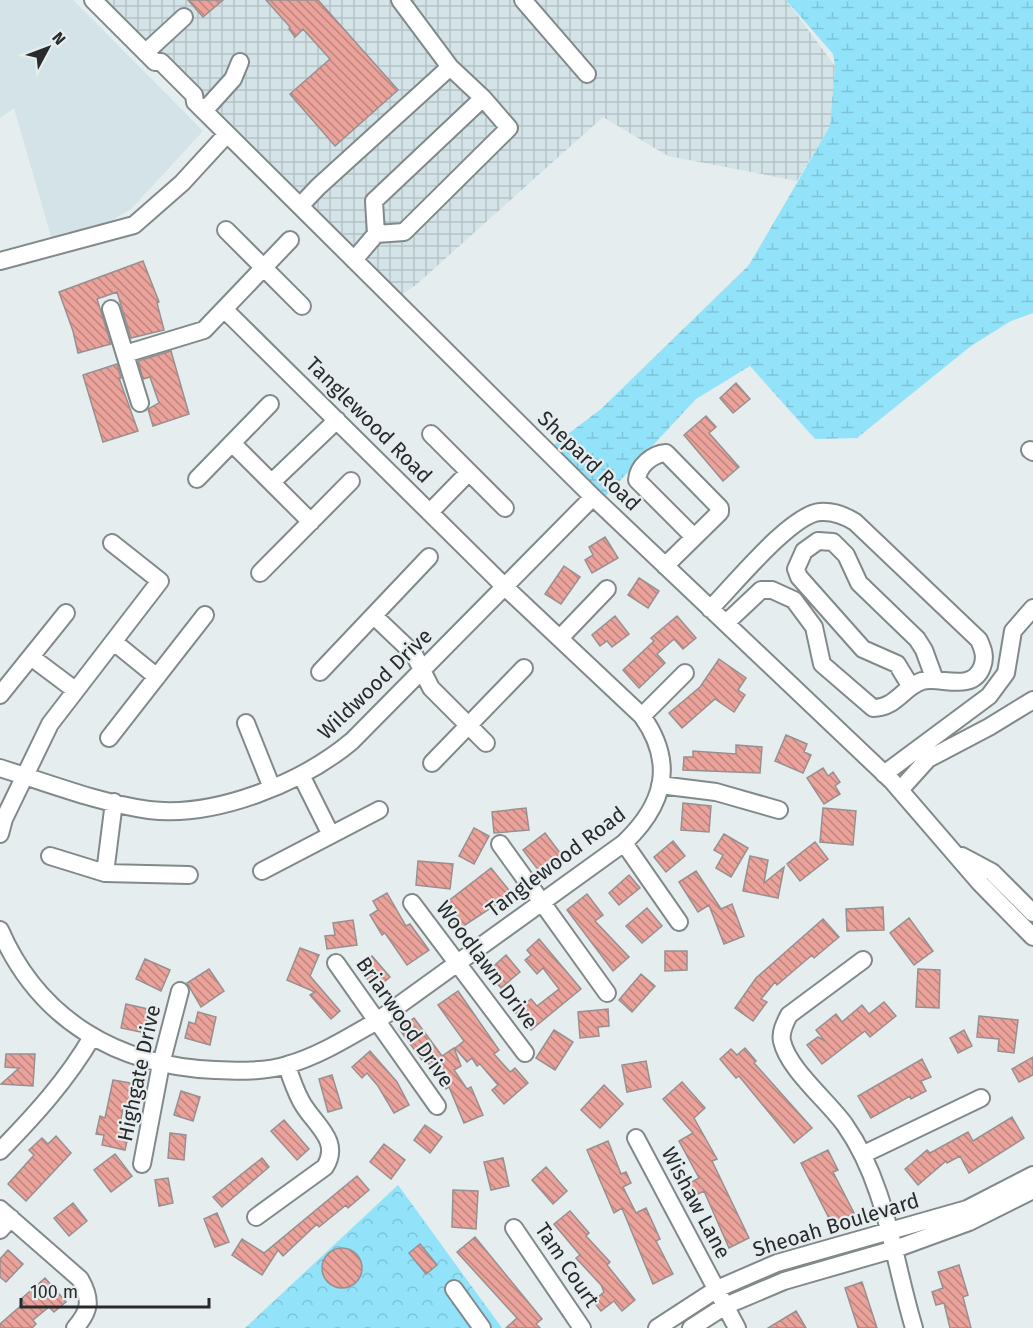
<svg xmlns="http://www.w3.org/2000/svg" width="1033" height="1328" viewBox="0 0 1033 1328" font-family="'Fira Sans',sans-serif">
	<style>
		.built { fill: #d3e3e7 }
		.industrial { fill: url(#industrial-grid) }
		.forest { fill: url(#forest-crowns) }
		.wetland { fill: url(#wetland-marsh) }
		.building { fill: url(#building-back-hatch); stroke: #979090; stroke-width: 1.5 }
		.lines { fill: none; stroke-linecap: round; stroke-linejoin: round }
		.minor-casing { stroke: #82898b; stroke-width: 20 }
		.minor { stroke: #fff; stroke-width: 16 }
		.labels { text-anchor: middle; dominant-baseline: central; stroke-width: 4.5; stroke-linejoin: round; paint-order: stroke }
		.street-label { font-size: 21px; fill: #282a2b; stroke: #e6edef }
	</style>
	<defs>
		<pattern id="industrial-grid" width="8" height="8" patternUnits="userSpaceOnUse" patternTransform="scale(1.5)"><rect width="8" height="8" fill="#d3e3e7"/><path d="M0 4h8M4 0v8" fill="none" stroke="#b5c3c6"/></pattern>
		<pattern id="forest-crowns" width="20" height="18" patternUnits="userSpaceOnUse" patternTransform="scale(1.5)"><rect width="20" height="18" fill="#92e3fa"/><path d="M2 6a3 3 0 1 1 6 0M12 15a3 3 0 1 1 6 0" fill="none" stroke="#7ec3d6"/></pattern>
		<pattern id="wetland-marsh" width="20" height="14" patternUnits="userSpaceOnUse" patternTransform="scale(1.5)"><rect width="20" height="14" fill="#92e3fa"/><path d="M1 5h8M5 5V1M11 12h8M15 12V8" fill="none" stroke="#7ec3d6"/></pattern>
		<pattern id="building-back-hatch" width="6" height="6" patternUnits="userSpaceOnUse" patternTransform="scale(1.5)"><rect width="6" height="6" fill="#eba29b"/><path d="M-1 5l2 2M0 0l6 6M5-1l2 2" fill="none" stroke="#be847f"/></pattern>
	</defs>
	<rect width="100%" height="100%" fill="#e6edef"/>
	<path class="built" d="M0,0H73L203,131L131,209L99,228L52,240L14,108L0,118Z"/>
	<path class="industrial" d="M103,0H786L835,66L830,126L797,181L668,156L603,117L417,284L400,296L203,99L204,97Z"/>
	<path class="forest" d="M398,1185L502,1328H245Z"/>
	<path class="wetland" d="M786,0H1033V313L1011,321L971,346L857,438L815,439L750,366L696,399L604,498L552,446L601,409L749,265L830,126L835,66L833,54Z"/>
	<path class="building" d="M188,0H223L203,17Z
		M266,0H318L398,90L335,146L290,94L330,59L303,29L295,37L289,29L290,27Z
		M143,261L159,302L157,303L164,330L131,338L117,292L97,299L111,344L78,353L73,331L59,292Z
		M171,351L189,414L153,426L148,409L159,403L150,377L143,379L138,361Z
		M117,364L121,378H119L138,431L103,442L83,375Z
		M736,383L750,399L733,413L720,398Z
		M706,416L716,427L709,433L739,467L723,481L684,435Z
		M605,537L618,558L592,573L585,560L593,555L589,547Z
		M564,566L580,577L561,604L545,594Z
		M639,578L659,591L648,608L628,595Z
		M615,616L629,634L612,647L607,641L600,646L592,635Z
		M677,616L696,638L683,649L674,639L657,654L665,663L639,688L623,670L654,641L651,638Z
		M719,659L746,678L738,690L745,695L734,712L715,699L682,728L669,713L700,687Z
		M786,735L807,744L804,752L811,755L803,773L775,761Z
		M736,745L762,747L760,773L683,770L684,757H693V751L736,754Z
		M823,768L828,776L833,772L840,782L835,786L840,794L824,804L807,778Z
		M683,803L711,806L709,832L681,830Z
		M526,808L529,830L494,833L492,812Z
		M823,808L856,811L853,845L820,842Z
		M474,828L489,836L474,864L459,856Z
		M545,833L563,857L542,875L523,850Z
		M724,834L748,848L731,877L716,868L723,855L714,850Z
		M673,841L685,856L666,872L654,857Z
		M815,842L828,859L800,881L787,864Z
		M750,856L768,860L764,883L784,867L778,898L743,891Z
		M418,861L453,864L450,889L416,885Z
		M491,868L512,894L459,929L442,906Z
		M696,871L721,909L732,904L744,936L724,944L709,905L698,912L679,882Z
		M629,875L640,888L619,905L609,893Z
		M387,893L406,926L410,924L429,950L407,965L385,933L382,935L370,915L378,910L373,901Z
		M587,894L603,915L595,921L629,957L613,971L567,910Z
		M883,907L884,930L847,931L846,909Z
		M647,908L662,926L642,943L626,926Z
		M909,918L933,951L914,965L890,933Z
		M823,919L839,937L814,958L812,955L777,985L775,982L761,999L767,1002L753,1021L735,1008L756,978Z
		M353,920L357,945L327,949L325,936L335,935L333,923Z
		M539,939L581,989L531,1030L515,1012L531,999L537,1006L559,989L543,968L537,974L525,960L531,955L527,950Z
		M300,948L319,955L310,976L340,1011L331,1019L310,995L315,992L287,980Z
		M665,951H687V970L665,971Z
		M506,955L520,972L501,988L487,972Z
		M372,956L390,977L376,989L358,968Z
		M145,959L170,970L161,991L136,979Z
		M209,969L224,991L201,1007L187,983Z
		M918,969L940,970L939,1008L916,1007Z
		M641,974L655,986L632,1012L619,1000Z
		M458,991L499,1050L494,1054L510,1072L515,1068L528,1083L504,1104L492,1090L498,1085L480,1064L477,1066L472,1058L467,1062L455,1048L464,1041L438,1005Z
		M884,1002L896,1016L870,1037L865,1031L822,1064L807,1045L818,1037L825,1041L816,1030L836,1014L842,1022L862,1005L869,1014Z
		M126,1004L148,1009L152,1006L146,1033L121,1028Z
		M608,1009L609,1026L598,1027L599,1036L580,1038L578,1012Z
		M198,1012L216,1017L210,1045L185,1038L189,1022L195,1024Z
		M979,1016L1018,1020L1014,1053L998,1051L999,1039L977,1037Z
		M414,1018L442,1056L454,1048L461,1066L454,1070L467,1089L471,1087L483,1115L464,1123L449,1087L446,1089L425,1058L422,1060L399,1029Z
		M554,1030L573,1042L555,1070L536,1058Z
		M964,1030L972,1046L958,1053L950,1038Z
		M745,1048L756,1061L754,1063L812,1128L794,1143L739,1076L736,1078L720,1059L731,1049L737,1055Z
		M370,1051L397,1082L409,1105L394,1113L378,1086L367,1073L362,1078L352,1067Z
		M6,1054H35L33,1086L1,1084L19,1068L5,1067Z
		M1033,1057V1075L1019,1082L1012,1069Z
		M922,1059L931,1077L921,1081L926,1091L911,1099L910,1096L871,1118L858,1096Z
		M646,1061L651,1087L627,1092L622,1065Z
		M332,1075L342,1108L328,1112L319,1079Z
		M113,1080L137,1084L132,1110L123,1108L119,1130L129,1132L125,1150L102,1145L104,1135L96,1134L100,1116L105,1118Z
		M682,1082L705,1108L694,1118L717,1159L712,1161L749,1238L729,1248L704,1191L696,1195L690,1183L699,1178L679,1141L693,1133L663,1099Z
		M604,1085L623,1104L600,1128L581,1110Z
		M181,1091L200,1097L193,1121L174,1115Z
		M1012,1117L1024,1138L969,1173L960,1156L947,1163L946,1161L918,1185L905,1169L927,1150L930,1153L968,1132L973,1141Z
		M284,1120L309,1149L297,1160L271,1131Z
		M425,1125L442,1137L430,1153L414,1140Z
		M170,1133L186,1135L184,1160L168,1158Z
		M56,1136L71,1153L26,1201L8,1184L34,1155L29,1150L42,1138L48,1144Z
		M608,1141L621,1174L626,1172L631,1183L623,1187L636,1213L646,1208L660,1239L656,1241L673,1274L653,1284L622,1208L614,1213L587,1150Z
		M384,1144L405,1160L391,1179L370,1162Z
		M828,1150L838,1170L833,1172L854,1213L832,1224L801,1163Z
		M115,1154L132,1176L111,1192L94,1170Z
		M262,1158L269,1167L222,1207L213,1197Z
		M503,1158L509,1186L491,1190L484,1162Z
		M546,1167L567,1191L553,1204L532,1180Z
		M357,1176L369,1190L348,1208L346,1205L319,1227L317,1224L283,1256L278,1250L262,1275L232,1255L242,1239L264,1253Z
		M168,1178L173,1203L159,1206L155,1180Z
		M453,1190L478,1191L476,1229L452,1227Z
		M73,1203L87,1221L69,1236L54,1218Z
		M570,1211L589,1233L586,1236L610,1262L607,1265L635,1300L622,1311L614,1301L601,1311L593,1301L604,1292L601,1285L576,1258L580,1255L554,1224Z
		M217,1213L229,1242L215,1247L204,1219Z
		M475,1237L542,1319L536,1324L540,1328H506L517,1318L457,1252Z
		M420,1244L437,1265L426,1274L409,1253Z
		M322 1268a20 20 0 1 1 40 0a20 20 0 1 1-40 0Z
		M8,1250L23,1264L6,1282L0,1277V1259Z
		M959,1265L968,1295L963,1297L971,1328H950L944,1303L936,1305L932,1292L943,1288L938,1272Z
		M45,1278L66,1302L54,1312L49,1307L33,1320L36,1324L32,1328H0V1324L24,1303L21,1299Z
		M862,1282L877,1328H858L845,1288Z
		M796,1311L806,1328H768Z"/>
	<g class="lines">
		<g class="minor-casing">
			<path id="minor" d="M93,0L155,62H161L194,95L195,102L593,497L892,781L980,883L1033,937
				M523,0L587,74
				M146,52L184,17
				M204,111L233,79L240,62
				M300,206L318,187L450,67L400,0
				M226,230L302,306
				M376,234L404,232L509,128L483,98
				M354,260L376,234L374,201L483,98L450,67
				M0,261L134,225L182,183L227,134
				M111,309L140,403
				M125,354L204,330L290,240
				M431,434L505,508
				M232,443L311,522
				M1030,450L1033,452
				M197,479L270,404
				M272,482L337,420
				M430,512L469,472
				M665,566L720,512V508L666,453C652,454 638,466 637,480L693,536
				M260,573L351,481
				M710,609C733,586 791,514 820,512C834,511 844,515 855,522L979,640C983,649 986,657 982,667C972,693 941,676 922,681C903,687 896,708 873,708L822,664L814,627L794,600L772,590H761L726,623
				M374,616L414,654L431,688L486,743
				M560,638L607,589
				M114,642L157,677
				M31,657L75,690
				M320,672L429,557
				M911,687L897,664L863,649L799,577L796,569L804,551L818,541L833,542L846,555L859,583L917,639L924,650L935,680
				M0,695L66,613
				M642,716L685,673
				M246,723L272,788
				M109,738L205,615
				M432,763L524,668
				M0,768C48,783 99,803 149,810C215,818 302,783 352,741L593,497
				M884,774L989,696L1006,673L1013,631L1033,608
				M301,775L331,835
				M660,785L716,792L779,810
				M900,790L928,759L989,727L1033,700
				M0,834L4,819L50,724L160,581L112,543
				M624,843L679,922
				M500,844L607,993
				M50,856L105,873L189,875
				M962,856L992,872L1033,913
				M262,871L379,810
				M105,873L114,802
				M412,903L525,1053
				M0,930C39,1020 118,1066 215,1070C238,1071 265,1072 287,1065C319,1056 349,1037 377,1021L624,843C664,805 676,764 642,716L504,586L225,310
				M863,960L789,1015C785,1023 780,1032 782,1041C788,1069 828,1101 845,1125C887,1185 893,1259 914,1328
				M336,963L437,1106
				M636,1138L737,1328
				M0,1151C35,1115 67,1080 92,1037
				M864,1154L981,1098
				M142,1164L161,1064L180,991
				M0,1209L80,1279C92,1300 90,1311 75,1328
				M256,1217L325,1167C342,1140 313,1124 301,1101C295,1090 291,1078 287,1066
				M514,1228L582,1328
				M0,1230L11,1218
				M454,1289L482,1328
				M657,1328L717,1289L777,1263L967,1209L1033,1175
				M691,1328L725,1306L784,1281L895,1249L969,1222L1033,1190"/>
		</g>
		<use href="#minor" class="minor"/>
	</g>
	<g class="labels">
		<g class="street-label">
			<text transform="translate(369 420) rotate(45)">Tanglewood Road</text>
			<text transform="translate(589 461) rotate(44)">Shepard Road</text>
			<text transform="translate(375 684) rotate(-44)">Wildwood Drive</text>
			<text transform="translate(556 862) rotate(-37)">Tanglewood Road</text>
			<text transform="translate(487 965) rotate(53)">Woodlawn Drive</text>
			<text transform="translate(405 1022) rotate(55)">Briarwood Drive</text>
			<text transform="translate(139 1073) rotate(-78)">Highgate Drive</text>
			<text transform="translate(696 1203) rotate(62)">Wishaw Lane</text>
			<text transform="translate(836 1225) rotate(-17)">Sheoah Boulevard</text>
			<text transform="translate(567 1265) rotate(56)">Tam Court</text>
		</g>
	</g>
	<g transform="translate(48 48) rotate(49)" stroke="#e6edef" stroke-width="4.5" paint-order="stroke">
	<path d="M0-4.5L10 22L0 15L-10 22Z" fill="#282a2b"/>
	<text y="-9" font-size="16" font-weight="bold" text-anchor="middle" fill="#282a2b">N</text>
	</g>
	<path d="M21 1298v9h188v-9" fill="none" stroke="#282a2b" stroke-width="3"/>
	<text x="30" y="1298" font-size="18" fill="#282a2b" stroke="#e6edef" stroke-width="4.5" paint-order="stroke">100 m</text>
</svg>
